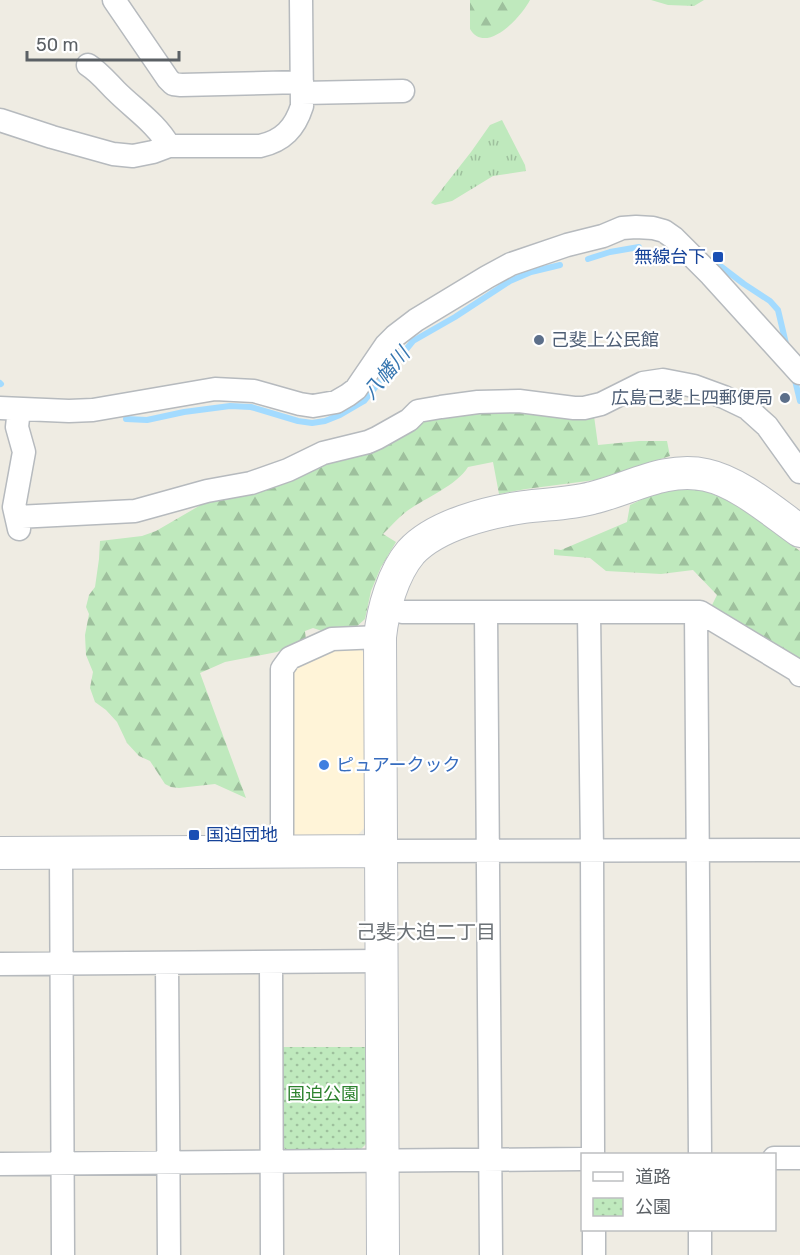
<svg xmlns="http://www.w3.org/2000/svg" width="800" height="1255" viewBox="0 0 800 1255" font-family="Rubik,'Noto Sans JP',sans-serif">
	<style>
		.commercial { fill: #fff4d8 }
		.grass { fill: url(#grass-tufts) }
		.forest { fill: url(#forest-firs) }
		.park { fill: url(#park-dots) }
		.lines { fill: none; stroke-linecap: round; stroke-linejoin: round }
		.stream { stroke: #a3dbff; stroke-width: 6 }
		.street-casing { stroke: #b6babe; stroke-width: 25 }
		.secondary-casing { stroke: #b7bbc0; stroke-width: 34 }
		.street { stroke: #fff; stroke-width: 22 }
		.secondary { stroke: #fff; stroke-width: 32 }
		.transit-dot { fill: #1a4fb4; stroke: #fff; stroke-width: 2 }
		.service-dot { fill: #5c6f8a; stroke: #fff; stroke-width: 2 }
		.shop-dot { fill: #3f7fe0; stroke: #fff; stroke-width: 2 }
		.labels { text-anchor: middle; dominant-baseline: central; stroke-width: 4.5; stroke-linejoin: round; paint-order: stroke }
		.transit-label { font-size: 18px; fill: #164399; stroke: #fff; text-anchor: end }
		.service-label { font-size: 18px; fill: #4e5e75; stroke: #fff; text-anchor: start }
		.shop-label { font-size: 18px; fill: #366cbe; stroke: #fff; text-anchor: start }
		.park-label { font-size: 18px; fill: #2d822e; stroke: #fff }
		.water-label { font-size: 20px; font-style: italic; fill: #3676b0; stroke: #fff }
		.neighbourhood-label { font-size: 20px; fill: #6c7277; stroke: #fff }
	</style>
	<defs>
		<pattern id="grass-tufts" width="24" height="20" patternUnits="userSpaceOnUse" patternTransform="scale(1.5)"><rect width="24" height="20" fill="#bfe9bd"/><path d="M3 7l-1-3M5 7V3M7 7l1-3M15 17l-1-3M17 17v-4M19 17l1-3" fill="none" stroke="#9ec09d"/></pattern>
		<pattern id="forest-firs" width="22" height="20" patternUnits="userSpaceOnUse" patternTransform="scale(1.5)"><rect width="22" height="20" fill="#bfe9bd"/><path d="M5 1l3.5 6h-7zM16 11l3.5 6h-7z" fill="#9ec09d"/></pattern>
		<pattern id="park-dots" width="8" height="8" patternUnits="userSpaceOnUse" patternTransform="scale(1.5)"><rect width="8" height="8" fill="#bfe9bd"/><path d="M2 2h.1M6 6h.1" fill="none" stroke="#9ec09d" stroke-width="1.8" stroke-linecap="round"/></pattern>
	</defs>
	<rect width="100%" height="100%" fill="#efece3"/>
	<path class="commercial" d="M357,646L367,656L368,824L355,838H297L287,827V678L295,664L333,648Z"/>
	<path class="grass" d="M651,0H704L694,6L668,5Z
		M502,120L525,165L526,171L493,176L452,201L435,205L431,203L471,152L490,125Z"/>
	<path class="forest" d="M470,0H530C522,16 486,56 470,29Z
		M528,409L594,416L598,445L639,441H667L670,456L595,480L526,489L499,494L493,462L468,467C456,486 425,498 407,511C399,517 391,526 383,534L396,542L381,567L371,591L365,619L355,628H335L322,631L313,628L305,631L306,640L277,652L225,662L200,673L246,798L215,784L179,788L171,787L165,784L150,761L139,756L127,743L117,722L106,710L95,702L90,688L93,672L86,655L85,635L89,614L86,607L89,595L95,587L99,559L100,541L142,536L156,531L199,506L204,499L417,425L433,417Z
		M692,488C733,496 766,527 800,551V660L710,609L717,595L693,570L661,574L606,571L590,558L554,555V549L561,550L627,522L630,505C652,494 668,489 692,488Z"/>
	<path class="park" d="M280,1047H366L368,1142L358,1152L289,1153L280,1144Z"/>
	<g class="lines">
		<path class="stream" d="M588,259L610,252L639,247
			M719,265L744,284L770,301L778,310L787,348
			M794,376L800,401
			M0,383L1,384
			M126,419L147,420L184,412L230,406L251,407L298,421L312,423L325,421L340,415L364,401L413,341L455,317L510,281L531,272L560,265"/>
		<g class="street-casing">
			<path id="street" d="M114,0L168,79L173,84L181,85L302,82
				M88,65C99,72 107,82 116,91C134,109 157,124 169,146
				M302,93L403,91
				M0,120L52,137L113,154L133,156L153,152L169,146H260C283,141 295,128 302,106L301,0
				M0,408L69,411L93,410L215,389L254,391L300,404L313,406L336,402L348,395L356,389L386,345L395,336L416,320L487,277L511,264L567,245L603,236L622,228L636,227L653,228L664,231L674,238L711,275L800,373
				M19,409L17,427L24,452L14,507L19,529
				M17,517L135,511L207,491L251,483L288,470L323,453L368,442L377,438L409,420L418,411L441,407L478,402L519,401L574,408H584L601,404L643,383L663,380L694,386L724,397L747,408L767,426L800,472
				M385,606L402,612H700L798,671L800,675
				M696,612L700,1154
				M486,613L491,1255
				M589,613L592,850L593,1154
				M381,851L800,850
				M282,852V669L290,658L332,639L380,637
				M61,853L63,1255
				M271,962L272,1255
				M167,963L169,1255
				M0,964L382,961
				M774,1158H800
				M0,1164L582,1159
				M594,1230V1255
				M700,1230V1255"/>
		</g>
		<g class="secondary-casing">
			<path id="secondary" d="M0,853L381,851
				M383,1255L380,637C383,609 393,573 411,552C436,525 488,512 524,507C546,504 570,504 592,498C630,489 666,466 706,475C739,482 773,512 800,531"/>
		</g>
		<use href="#street" class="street"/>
		<use href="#secondary" class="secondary"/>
	</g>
	<g class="transit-dot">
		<rect x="712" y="251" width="12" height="12" rx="3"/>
		<rect x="188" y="829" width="12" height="12" rx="3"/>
	</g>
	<g class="service-dot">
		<circle cx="539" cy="340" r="6"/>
		<circle cx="785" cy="398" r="6"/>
	</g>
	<circle class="shop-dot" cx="324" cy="765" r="6"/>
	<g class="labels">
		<g class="transit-label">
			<text x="706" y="257">無線台下</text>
			<text x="206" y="835" text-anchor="start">国迫団地</text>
		</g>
		<g class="service-label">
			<text x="551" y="340">己斐上公民館</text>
			<text x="773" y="398" text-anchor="end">広島己斐上四郵便局</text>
		</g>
		<g class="shop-label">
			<text x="336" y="765">ピュアークック</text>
		</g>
		<g class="park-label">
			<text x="323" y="1094">国迫公園</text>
		</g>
		<g class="water-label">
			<text transform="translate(386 373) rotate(-50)">八幡川</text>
		</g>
		<g class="neighbourhood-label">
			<text x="426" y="932">己斐大迫二丁目</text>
		</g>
	</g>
	<rect x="581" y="1153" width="195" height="78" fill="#ffffff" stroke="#bdbfc1" stroke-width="1.5"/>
	<rect x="593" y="1172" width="30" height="9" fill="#ffffff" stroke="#bdbfc1" stroke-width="1.5"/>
	<text x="635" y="1183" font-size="18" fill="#5b6065">道路</text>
	<rect x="593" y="1198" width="30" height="18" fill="url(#park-dots)" stroke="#bdbfc1" stroke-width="1.5"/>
	<text x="635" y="1213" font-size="18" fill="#5b6065">公園</text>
	<path d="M27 51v9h152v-9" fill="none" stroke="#5b6065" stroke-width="3"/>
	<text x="36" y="51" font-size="18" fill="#5b6065" stroke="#ffffff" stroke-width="4.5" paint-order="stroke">50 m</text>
</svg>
